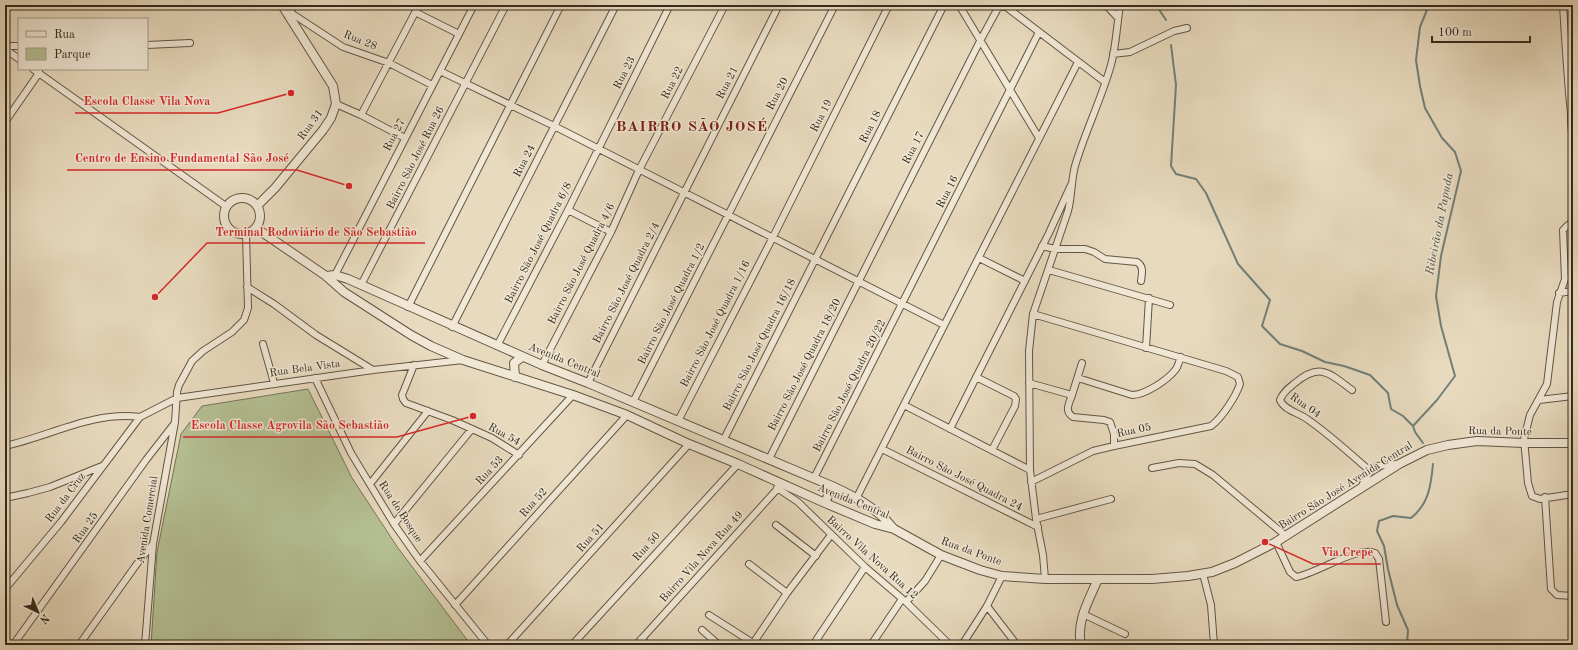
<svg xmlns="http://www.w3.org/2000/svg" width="1578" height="650" viewBox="0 0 1578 650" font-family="'Old Standard TT',serif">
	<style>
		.green { fill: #b4c093; stroke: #747558 }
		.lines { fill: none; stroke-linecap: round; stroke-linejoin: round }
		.stream { stroke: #708079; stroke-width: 2 }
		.minor-casing { stroke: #625644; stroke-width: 8 }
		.tertiary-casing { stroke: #625644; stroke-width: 10 }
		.minor { stroke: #f0e7d5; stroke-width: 6 }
		.tertiary { stroke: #f0e7d5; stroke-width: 8 }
		.labels { text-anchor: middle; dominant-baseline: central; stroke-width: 3; stroke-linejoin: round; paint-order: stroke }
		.street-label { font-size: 11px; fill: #352a1c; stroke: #f0e7d5 }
		.water-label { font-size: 12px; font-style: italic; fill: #4e4e43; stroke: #f0e7d5 }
		.district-label { font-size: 15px; font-weight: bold; letter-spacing: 1px; fill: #7a1f14; stroke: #f0e7d5 }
		.leader { fill: none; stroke: #d62828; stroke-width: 1.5 }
		.callout-dot { fill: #d62828; stroke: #f0e7d5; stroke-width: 1.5 }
		.callout-label { font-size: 12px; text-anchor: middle; font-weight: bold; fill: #d62828; stroke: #f0e7d5; stroke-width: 3; stroke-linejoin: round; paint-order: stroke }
	</style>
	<rect width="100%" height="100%" fill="#e8dabe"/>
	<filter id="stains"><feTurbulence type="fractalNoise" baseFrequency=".005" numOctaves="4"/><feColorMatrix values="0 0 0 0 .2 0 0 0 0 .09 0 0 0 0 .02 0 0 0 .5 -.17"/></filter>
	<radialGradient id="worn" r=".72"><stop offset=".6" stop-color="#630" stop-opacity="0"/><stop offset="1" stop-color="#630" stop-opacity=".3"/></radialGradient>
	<path class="green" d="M308,389L352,478L398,548L471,645H151L157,552L181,434L202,406Z"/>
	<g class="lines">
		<path class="stream" d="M1156,5L1166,20
			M1171,45L1176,85L1171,166L1176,174L1196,179L1206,193L1238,264L1270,300L1262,326L1280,344L1302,351L1325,362L1344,366L1370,375L1388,393L1391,409L1403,416L1413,426L1415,432L1423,443
			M1413,426L1437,400L1455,376L1441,326L1436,296L1441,256L1461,171L1455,152L1442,138L1425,108L1420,86L1416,60L1420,27L1429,5
			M1407,645L1408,630L1397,605L1388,569L1384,546L1377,531L1379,521L1393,516L1411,518C1429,504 1431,485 1433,464"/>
		<g class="minor-casing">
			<path id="minor" d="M959,5L1039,138
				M1106,5L1118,18
				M1563,5C1565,38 1567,71 1570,104C1572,116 1570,127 1573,138
				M288,11L343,47L389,63L432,85
				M415,12L459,34
				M290,13L294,5
				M147,45L190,43
				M5,46H19
				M5,49L19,59
				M1113,54L1130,52L1174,31L1187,28
				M33,69L227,207
				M440,71L554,126L944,325
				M336,104L361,115L405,138
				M361,115L419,5
				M5,122L39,73V71
				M568,210L611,232
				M1573,224L1568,225L1563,230L1565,279L1557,302L1547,384L1530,415L1524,439L1528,483L1532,496L1540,499L1573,494
				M1042,246L1055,249H1085L1094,252L1105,259L1137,262C1144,266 1142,274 1141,281
				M979,258L1025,281
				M1049,270L1170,305
				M335,275L474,5
				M361,285L506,5
				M247,287L274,304L316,335L373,370
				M1559,293L1573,291
				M408,307L561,5
				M452,327L616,5
				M263,344L274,383
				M497,346L568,210L670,5
				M1146,348L1149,298
				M414,365L402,395L403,399L406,403L452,420L492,438L519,455
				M542,365L611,232L639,170L725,5
				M976,377L1014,396L1016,399L1015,406L992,450
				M315,378L351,453L394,524L420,561L488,645
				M1078,378L1132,395C1145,395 1168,380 1176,369C1178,366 1179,361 1181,357
				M588,383L779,5
				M1029,383L1072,395C1069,404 1064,411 1073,417L1104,420L1110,422L1114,434V446
				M1352,390C1329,373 1320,362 1295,383C1289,388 1283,392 1280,400C1284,410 1299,413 1307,419C1329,434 1349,453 1369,470
				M1072,395L1082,363
				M1539,400L1573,396
				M633,402L835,5
				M904,405L1030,470
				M678,421L773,237L889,5
				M950,429L1049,233L1071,185
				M723,441L944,5
				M5,446C51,436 92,411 140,417
				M882,449L1038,527
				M769,459L980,41L998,8L1005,6L1105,82
				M1152,468L1179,463L1195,464L1213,475L1286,536
				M814,478L1039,32
				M1031,482L1093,451L1114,446L1211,426C1222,418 1236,396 1240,384L1238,377L1226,371L1033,314
				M370,484L428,411
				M777,488L798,502L865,567L906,602L950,645
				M1361,488C1371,466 1373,465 1398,464
				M857,497L1078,62
				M1545,497L1551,589L1557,595L1573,596
				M5,498L28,493L50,487L102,466
				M1036,519L1111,499
				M394,524L471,430
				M776,525L816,556
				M1276,542L1290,572L1296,577C1316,574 1358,545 1375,553L1379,559L1386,622
				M420,561L573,395
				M749,564L787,593
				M1203,574L1211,605L1214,645
				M1045,579L1043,555L1036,519L1030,470L1029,351L1033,314L1068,211C1072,196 1071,181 1075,166C1085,132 1101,100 1111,65C1116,46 1117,25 1120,5
				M5,589L61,522L140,417L177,398L373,370L463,360
				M906,602L925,581L941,555
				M455,605L627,415
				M987,606L1017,645
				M1083,614L1125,634
				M709,615L753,643
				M702,630L719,645
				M641,639L648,645
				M13,645L146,460L174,424
				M79,645L139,561L153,544
				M145,645L153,544L175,422L177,392L179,385L192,361L203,351L232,332L244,320L248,308L246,234
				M507,645L689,444
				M572,645L738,464
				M636,645L780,486
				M752,645L787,593L831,535
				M813,645L865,567
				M871,645L902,599
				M962,645L987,606L1002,576"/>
		</g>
		<g class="tertiary-casing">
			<path id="tertiary" d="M224 216a18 18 0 1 1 36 0a18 18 0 1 1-36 0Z
				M257,206L275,188L323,130L331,118L336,104L333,86L282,5
				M256,228L326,276L344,292L411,335L431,346L463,360L573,395L627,415L689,444L738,464L825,503L875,524L894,529L941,555L980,570L1002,576L1045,579H1152L1188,576L1212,572L1235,563L1276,542L1399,464L1427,450L1448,445L1477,441L1524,443H1573
				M326,276L335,275L348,279L542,365L588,383L832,486C856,497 878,509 894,529
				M515,377L514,363L522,357
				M825,503L832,486
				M1081,645C1076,621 1089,600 1098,579"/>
		</g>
		<use href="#minor" class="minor"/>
		<use href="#tertiary" class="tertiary"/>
	</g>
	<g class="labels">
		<g class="street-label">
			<text transform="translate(360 41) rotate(22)">Rua 28</text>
			<text transform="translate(625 73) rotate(-63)">Rua 23</text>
			<text transform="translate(673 83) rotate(-63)">Rua 22</text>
			<text transform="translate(728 83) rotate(-63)">Rua 21</text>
			<text transform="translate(778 94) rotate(-63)">Rua 20</text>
			<text transform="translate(822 116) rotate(-63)">Rua 19</text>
			<text transform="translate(311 125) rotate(-54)">Rua 31</text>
			<text transform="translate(871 127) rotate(-63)">Rua 18</text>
			<text transform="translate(395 135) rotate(-63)">Rua 27</text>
			<text transform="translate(914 148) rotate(-63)">Rua 17</text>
			<text transform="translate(416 158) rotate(-63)">Bairro São José Rua 26</text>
			<text transform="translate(525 161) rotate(-63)">Rua 24</text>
			<text transform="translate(948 192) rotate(-63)">Rua 16</text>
			<text transform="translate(539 243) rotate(-63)">Bairro São José Quadra 6/8</text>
			<text transform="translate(582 264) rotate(-63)">Bairro São José Quadra 4/6</text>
			<text transform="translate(627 283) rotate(-63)">Bairro São José Quadra 2/4</text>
			<text transform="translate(672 304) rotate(-63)">Bairro São José Quadra 1/2</text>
			<text transform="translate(716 324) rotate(-63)">Bairro São José Quadra 1/16</text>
			<text transform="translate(760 345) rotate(-63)">Bairro São José Quadra 16/18</text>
			<text transform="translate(564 361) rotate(22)">Avenida Central</text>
			<text transform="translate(805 365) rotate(-63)">Bairro São José Quadra 18/20</text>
			<text transform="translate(305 369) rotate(-8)">Rua Bela Vista</text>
			<text transform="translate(850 386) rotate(-63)">Bairro São José Quadra 20/22</text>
			<text transform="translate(1305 406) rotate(35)">Rua 04</text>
			<text transform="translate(1134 431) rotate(-12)">Rua 05</text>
			<text transform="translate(1500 432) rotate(1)">Rua da Ponte</text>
			<text transform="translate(504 435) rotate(29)">Rua 54</text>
			<text transform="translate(490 471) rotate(-47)">Rua 53</text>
			<text transform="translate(964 479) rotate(27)">Bairro São José Quadra 24</text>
			<text transform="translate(1346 486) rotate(-32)">Bairro São José Avenida Central</text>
			<text transform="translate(66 498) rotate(-53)">Rua da Cruz</text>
			<text transform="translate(853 502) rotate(22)">Avenida Central</text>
			<text transform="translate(534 503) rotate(-48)">Rua 52</text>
			<text transform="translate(400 512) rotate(57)">Rua do Bosque</text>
			<text transform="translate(148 520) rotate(-81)">Avenida Comercial</text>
			<text transform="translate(86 528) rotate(-55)">Rua 25</text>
			<text transform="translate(591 538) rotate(-48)">Rua 51</text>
			<text transform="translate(647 547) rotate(-48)">Rua 50</text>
			<text transform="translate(971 552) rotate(20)">Rua da Ponte</text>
			<text transform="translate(702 557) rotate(-48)">Bairro Vila Nova Rua 49</text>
			<text transform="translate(872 558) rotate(42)">Bairro Vila Nova Rua 12</text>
		</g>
		<g class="water-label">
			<text transform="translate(1440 224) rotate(-79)">Ribeirão da Papuda</text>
		</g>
		<g class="district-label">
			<text x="692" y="127">BAIRRO SÃO JOSÉ</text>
		</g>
	</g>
	<path class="leader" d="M291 93L218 113H75M349 186L297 170H67M155 297L207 243H425M473 416L397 437H183M1265 542L1313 564H1381"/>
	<g class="callout-dot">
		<circle cx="291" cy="93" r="4"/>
		<circle cx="349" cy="186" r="4"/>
		<circle cx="155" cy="297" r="4"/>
		<circle cx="473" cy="416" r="4"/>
		<circle cx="1265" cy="542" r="4"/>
	</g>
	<g class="callout-label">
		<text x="147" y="105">Escola Classe Vila Nova</text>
		<text x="182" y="162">Centro de Ensino Fundamental São José</text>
		<text x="316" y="236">Terminal Rodoviário de São Sebastião</text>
		<text x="290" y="429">Escola Classe Agrovila São Sebastião</text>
		<text x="1347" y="556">Via Crepe</text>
	</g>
	<rect width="1578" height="650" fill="none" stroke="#e8dabe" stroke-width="20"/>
	<rect x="6" y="6" width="1566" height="638" fill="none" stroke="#352a1c" stroke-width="2"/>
	<rect x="10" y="10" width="1558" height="630" fill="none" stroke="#352a1c"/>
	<rect x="18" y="18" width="130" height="52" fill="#f0e7d5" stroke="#a59b8b"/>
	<rect x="26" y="31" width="20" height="6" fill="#f0e7d5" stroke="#a59b8b"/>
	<text x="54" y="38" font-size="12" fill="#352a1c">Rua</text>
	<rect x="26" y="48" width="20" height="12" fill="#b4c093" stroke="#a59b8b"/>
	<text x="54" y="58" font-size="12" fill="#352a1c">Parque</text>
	<g transform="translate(38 612) rotate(136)" stroke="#f0e7d5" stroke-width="3" paint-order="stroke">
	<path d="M0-3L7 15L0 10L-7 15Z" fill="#352a1c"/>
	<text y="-6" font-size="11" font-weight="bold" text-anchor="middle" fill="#352a1c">N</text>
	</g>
	<path d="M1432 36v6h98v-6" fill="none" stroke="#352a1c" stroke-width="2"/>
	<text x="1438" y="36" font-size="12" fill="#352a1c" stroke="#f0e7d5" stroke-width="3" paint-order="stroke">100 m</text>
	<rect width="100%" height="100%" filter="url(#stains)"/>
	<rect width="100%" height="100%" fill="url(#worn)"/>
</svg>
